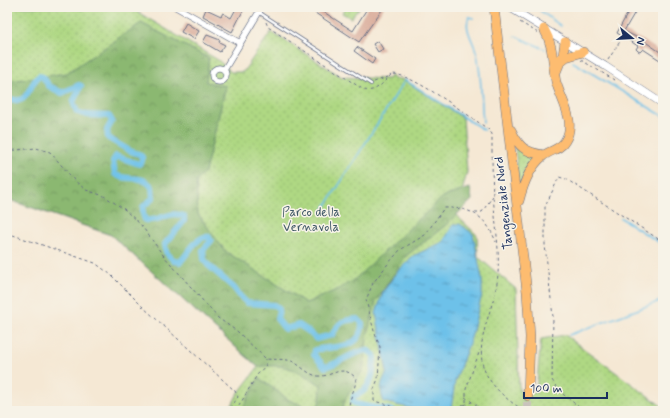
<svg xmlns="http://www.w3.org/2000/svg" width="670" height="418" viewBox="0 0 670 418" font-family="Mynerve,sans-serif">
	<style>
		.grass { fill: url(#grass-dots); stroke: #658470 }
		.forest { fill: url(#forest-crowns); stroke: #537468 }
		.garden { fill: url(#garden-furrows); stroke: #658470 }
		.water { fill: url(#water-ripples); stroke: #4478a4 }
		.lines { fill: none; stroke-linecap: round; stroke-linejoin: round }
		.stream { stroke: #6dc1e9; stroke-width: 1.5 }
		.canal { stroke: #6dc1e9; stroke-width: 6 }
		.building { fill: #d8a896 }
		.trunk-tunnel { stroke: #c9c3bc; stroke-width: 9; stroke-dasharray: 9 4.5; stroke-linecap: butt }
		.service-casing { stroke: #677087; stroke-width: 4 }
		.minor-casing { stroke: #677087; stroke-width: 7 }
		.tertiary-casing { stroke: #677087; stroke-width: 8 }
		.trunk-casing { stroke: #677087; stroke-width: 10 }
		.path { stroke: #677087; stroke-width: 1; stroke-dasharray: 3 3; stroke-linecap: butt }
		.service { stroke: #fff; stroke-width: 2.5 }
		.minor { stroke: #fff; stroke-width: 5.5 }
		.tertiary { stroke: #fff; stroke-width: 7 }
		.trunk { stroke: #fdbc70; stroke-width: 9 }
		.labels { text-anchor: middle; dominant-baseline: central; stroke-width: 3; stroke-linejoin: round; paint-order: stroke }
		.street-label { font-size: 13px; fill: #1b2f5e; stroke: #f7f3e8 }
		.park-label { font-size: 13px; fill: #405967; stroke: #f7f3e8 }
	</style>
	<defs>
		<pattern id="grass-dots" width="8" height="8" patternUnits="userSpaceOnUse"><rect width="8" height="8" fill="#afd883"/><path d="M2 2h.1M6 6h.1" fill="none" stroke="#96ba74" stroke-width="1.8" stroke-linecap="round"/></pattern>
		<pattern id="forest-crowns" width="20" height="18" patternUnits="userSpaceOnUse"><rect width="20" height="18" fill="#8bb871"/><path d="M2 6a3 3 0 1 1 6 0M12 15a3 3 0 1 1 6 0" fill="none" stroke="#719660"/></pattern>
		<pattern id="garden-furrows" width="10" height="10" patternUnits="userSpaceOnUse"><rect width="10" height="10" fill="#afd883"/><path d="M-1 1l2-2M0 10L10 0M9 11l2-2" fill="none" stroke="#96ba74"/></pattern>
		<pattern id="water-ripples" width="26" height="14" patternUnits="userSpaceOnUse"><rect width="26" height="14" fill="#6dc1e9"/><path d="M2 4q2-2 4 0t4 0M15 11q2-2 4 0t4 0" fill="none" stroke="#599dc0"/></pattern>
	</defs>
	<rect width="100%" height="100%" fill="#f7f3e8"/>
	<filter id="ink" filterUnits="userSpaceOnUse"><feTurbulence type="fractalNoise" baseFrequency=".025" numOctaves="2"/><feDisplacementMap in="SourceGraphic" scale="8" xChannelSelector="R" yChannelSelector="G"/><feConvolveMatrix kernelMatrix="1 2 1 2 8 2 1 2 1" color-interpolation-filters="sRGB"/></filter>
	<filter id="wash" filterUnits="userSpaceOnUse"><feTurbulence type="fractalNoise" baseFrequency=".012" numOctaves="4" result="noise"/><feDisplacementMap in="SourceGraphic" scale="16" xChannelSelector="R" yChannelSelector="G"/><feGaussianBlur stdDeviation="0.9" result="paint"/><feColorMatrix in="noise" values="0 0 0 0 0 0 0 0 0 0 0 0 0 0 0 0 0 1.4 0 .05"/><feComposite in="paint" operator="in"/></filter>
	<g filter="url(#wash)">
		<rect width="100%" height="100%" fill="#f5e8d4"/>
		<path class="grass" d="M7,7H71L83,10L85,7H129L218,60L231,72H243L271,32L342,77L388,79L391,75L394,79H402L463,118L467,172L456,215L477,235L478,257L516,289L519,391L536,393L541,339L565,335L663,407V411H229L237,395L258,367L111,235L7,199Z
			M515,146L536,156L520,183L518,181Z"/>
		<path class="forest" d="M141,23L209,58L206,82L226,86L205,172L196,181L198,214L225,251L306,303L339,289L355,279L443,197L470,188L472,200L446,225L406,256L376,301L368,332L363,370L345,400L342,411H241L259,378L289,400L315,411L320,401L321,385C296,370 288,363 258,367L111,235L7,199V83L17,80L67,73Z"/>
		<path class="garden" d="M346,7H360L351,18L342,13Z"/>
		<path class="water" d="M460,224L473,234L482,279V294L471,338L455,381L451,409L423,411L384,402C379,390 381,383 387,372L376,313L383,292L397,272L413,256L443,242L453,225Z"/>
		<g class="lines">
			<path class="stream" d="M535,7L561,26
				M473,18L469,17C463,29 475,43 477,55C482,77 481,101 483,123
				M515,36L545,49
				M573,62L663,116
				M322,212L405,80L484,130
				M621,218L663,245
				M569,335L663,300"/>
			<path class="canal" d="M7,98C30,107 26,87 39,76L43,77L49,86L62,93L79,85L81,86L73,102L77,112L87,115L109,116L112,121L107,130L108,138L130,151L139,154L142,157V161L139,164L116,156L113,161L115,174C128,183 139,172 152,187L153,198L143,207V214L145,220C161,222 168,210 184,216V221L165,244L166,252L174,261L180,262C188,254 197,235 209,237L211,241L203,250L204,259L208,265L234,288L240,296L247,303L274,305L279,309L277,319L285,329L299,325L308,331L316,339L332,335C340,321 343,320 358,319L362,323C362,352 333,345 315,350L314,355L325,367C340,363 352,352 367,350L374,355C374,371 372,391 354,396L353,402C361,408 382,407 393,411"/>
		</g>
		<g id="blocks">
			<path class="building" d="M237,7H245L232,32L203,16L206,9L221,16L223,13L231,18Z
				M306,7H316L353,31L368,7H384L359,42Z
				M631,7H638L624,31L644,41L663,54V62L643,49L640,52L638,51L636,49L638,46L617,33Z
				M186,23L199,31L194,39L181,32Z
				M207,35L220,40L219,42L225,45L220,52L203,42Z
				M378,41L383,49L378,52L373,44Z
				M357,47L375,59L372,64L354,51Z"/>
		</g>
	</g>
	<g filter="url(#ink)">
		<use href="#blocks" fill-opacity="0" stroke="#677087" stroke-width="1"/>
		<g class="lines">
			<path class="trunk-tunnel" d="M527,411L528,396"/>
			<g class="service-casing">
				<path id="service" d="M75,7L80,9L84,7
					M260,13L371,84"/>
			</g>
			<g class="minor-casing">
				<path id="minor" d="M176,7L240,43
					M212 75a7 7 0 1 1 14 0a7 7 0 1 1-14 0Z
					M224,70L262,7"/>
			</g>
			<g class="tertiary-casing">
				<path id="tertiary" d="M509,7L605,66L663,104"/>
			</g>
			<g class="trunk-casing">
				<path id="trunk" d="M494,7L527,292L530,337L528,396
					M560,62L566,57L583,52
					M556,72L563,55L565,42
					M511,130C519,147 524,152 544,155
					M519,201C523,185 529,167 543,156C550,150 560,150 565,141C569,135 570,127 569,120C567,107 560,95 556,82C552,63 554,46 544,29"/>
			</g>
			<path class="path" d="M266,22L268,27L364,90C377,93 383,82 392,74C411,73 469,116 488,129L492,134C492,154 492,175 493,195C495,222 501,256 497,283C493,310 476,339 483,366C488,384 509,403 526,411
				M520,22L538,33
				M581,60L616,81
				M608,60L621,40
				M374,82L388,77
				M7,151L36,148L50,152L75,181L86,190L104,196L124,209L141,225L163,255L218,318L238,332L266,359C276,360 285,358 294,362C302,367 309,375 318,376C334,377 341,363 356,378C356,390 348,398 349,411
				M475,212H482L493,196
				M7,233L95,263L110,274L143,307L235,391L238,397L230,409L231,411
				M465,397L485,411
				M464,405L472,402
				M236,411L257,375L266,365V359
				M409,411L374,401V389L378,379L380,347L374,331L366,300L373,283L387,265L400,250L425,235L444,208C471,207 486,216 496,242
				M458,411L466,402V389L480,350
				M584,411L559,391L552,380L553,317L545,245V207L559,177L566,179L663,242"/>
			<use href="#service" class="service"/>
			<use href="#minor" class="minor"/>
			<use href="#tertiary" class="tertiary"/>
			<use href="#trunk" class="trunk"/>
		</g>
	</g>
	<g class="labels">
		<g class="street-label">
			<text transform="translate(504 203) rotate(-96)">Tangenziale Nord</text>
		</g>
		<g class="park-label">
			<text x="311" y="212">Parco della<tspan x="311" dy="15">Vernavola</tspan></text>
		</g>
	</g>
	<rect width="670" height="418" fill="none" stroke="#f7f3e8" stroke-width="24"/>
	<g transform="translate(632 38) rotate(108)" stroke="#f7f3e8" stroke-width="3" paint-order="stroke">
	<path d="M0-3L7 15L0 10L-7 15Z" fill="#1b2f5e"/>
	<text y="-6" font-size="11" font-weight="bold" text-anchor="middle" fill="#1b2f5e">N</text>
	</g>
	<path d="M524 392v6h83v-6" fill="none" stroke="#1b2f5e" stroke-width="2"/>
	<text x="530" y="392" font-size="12" fill="#1b2f5e" stroke="#f7f3e8" stroke-width="3" paint-order="stroke">100 m</text>
</svg>
